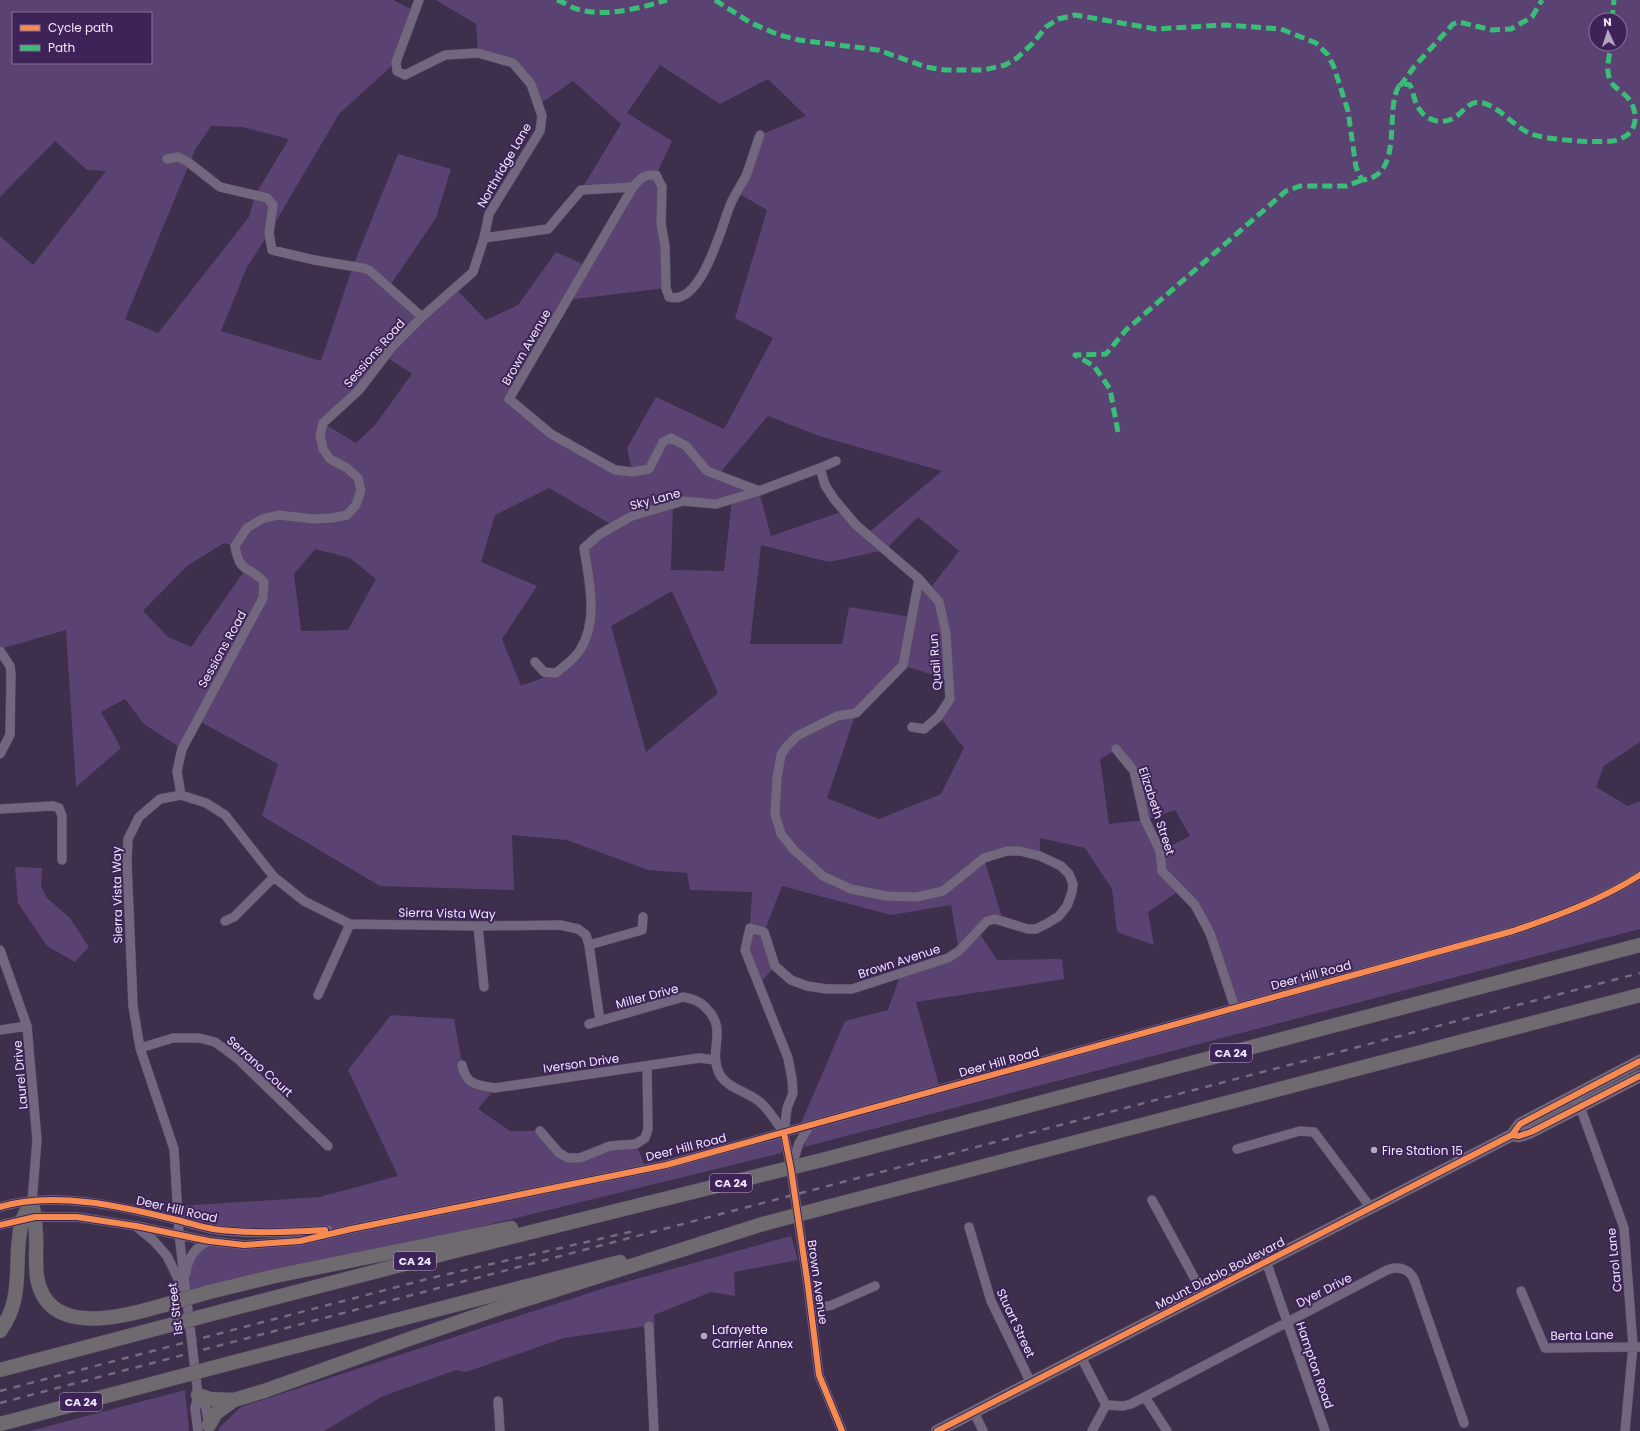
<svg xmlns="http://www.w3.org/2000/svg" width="1640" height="1431" viewBox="0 0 1640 1431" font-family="Poppins,sans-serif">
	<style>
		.green { fill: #5a4372; fill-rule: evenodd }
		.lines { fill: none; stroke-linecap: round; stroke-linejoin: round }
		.minor-casing { stroke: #594d64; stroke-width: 10 }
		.major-casing { stroke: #594d64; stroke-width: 13 }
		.highway-casing { stroke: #594d64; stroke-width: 15 }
		.minor { stroke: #73677f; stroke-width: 9 }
		.major { stroke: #706975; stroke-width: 12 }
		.highway { stroke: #6e6a6f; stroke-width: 14 }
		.rail { stroke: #756a7f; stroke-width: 2.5; stroke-dasharray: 7 7; stroke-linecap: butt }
		.highway-bridge-casing { stroke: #594d64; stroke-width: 15; stroke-linecap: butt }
		.highway-bridge { stroke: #6e6a6f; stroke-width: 14 }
		.quiet { stroke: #3abd76; stroke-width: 5; stroke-dasharray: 10 5; stroke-linecap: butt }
		.cycleway-casing { stroke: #3e2358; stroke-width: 8 }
		.cycleway { stroke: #f68b52; stroke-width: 6 }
		.poi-dot { fill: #b2a7be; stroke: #3e2358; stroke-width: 1.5 }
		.labels { text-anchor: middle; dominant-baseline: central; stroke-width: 4; stroke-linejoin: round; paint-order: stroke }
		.shield { fill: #3e2358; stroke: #bbacca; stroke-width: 1 }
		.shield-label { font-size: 11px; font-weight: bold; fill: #f0e7fb }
		.street-label { font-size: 12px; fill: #f0e7fb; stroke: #3e2358 }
		.poi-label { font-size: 12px; fill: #f0e7fb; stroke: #3e2358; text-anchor: start }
	</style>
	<rect width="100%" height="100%" fill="#3e2f4c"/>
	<path class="green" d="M0,0H393L415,11L396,62L339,114L269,233L247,267L221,331L321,361L353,266L398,154L451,169L436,218L389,287L422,317L455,288L486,320L518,305L556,252L587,266L633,188L581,190L621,124L573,81L538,105L531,84L513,63L478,53L476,24L436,0H1640V742L1604,766L1596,787L1628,806L1640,801V929L804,1147L805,1141L799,1128L845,1021L888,1010L901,973L959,951L951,905L891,915L782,886L764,932L775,966L759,984L745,950L750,928L752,892L690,890L687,873L648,870L567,840L512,835L514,890L380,886L262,816L278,764L197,720L182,749L144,724L125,699L101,712L121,748L76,787L66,630L0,649V236L33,265L106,171L87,170L55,141L0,197ZM13,13H151V63H13ZM1596,20H1620V44H1596ZM660,65L720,104L768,79L806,116L760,135L736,192L767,210L735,318L773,338L724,429L656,397L627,448L632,472L615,470L569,443L509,399L567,300L666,288L662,187L656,175L672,141L627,113ZM211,126L242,127L289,139L255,195L249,217L158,333L125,319L195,150ZM385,356L412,374L375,425L356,443L323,423ZM768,416L819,436L942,471L867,534L844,511L771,536L759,491L718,475ZM549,488L614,526L584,548L589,635L556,673L521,686L502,639L537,586L481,562L495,515ZM732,499L724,571L671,570L673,505ZM918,517L959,551L929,590L919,579L911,617L849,607L842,644H750L761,545L829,562L885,550ZM224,543L235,546L245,570L191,647L168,637L143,611L187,566ZM315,549L350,558L376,579L348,630L301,631L294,574ZM672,591L718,693L646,752L611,626ZM902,665L949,680L950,699L939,716L964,748L941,794L879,819L827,798L856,713ZM1116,750L1134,771L1145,820L1109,824L1100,759ZM1175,810L1190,836L1160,851L1145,820ZM1040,838L1085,848L1112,889L1117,932L1154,945L1148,912L1180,890L1210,933L1234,1008L940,1089L916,1002L1064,979L1062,959L997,960L978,931L995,919L1003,921L984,858L1020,851L1040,856Z
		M15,867L42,868L41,886L47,898L70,918L89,947L75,962L47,946L18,903Z
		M391,1015L454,1019L464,1075L495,1088L478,1109L510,1131H540L568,1158L636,1144L646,1169L784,1133L786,1145L781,1153L467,1230L185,1293L184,1285L199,1245H244L348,1230L243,1231L179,1220L178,1206L319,1197L398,1176L348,1070Z
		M791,1236L798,1260L734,1272L735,1296L711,1292L654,1315L655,1325L564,1338L466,1372L456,1370L381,1397L324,1431H219V1428L241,1407L604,1288Z
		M185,1390L189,1431H30Z"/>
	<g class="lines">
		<g class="minor-casing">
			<path id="minor" d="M167,159L178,157L188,162L220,187L267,198L273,205L269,233L272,250L314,260L363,268L369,270L422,317
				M484,238L548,229L581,190L633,187
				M820,468L836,461
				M759,491L707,471L686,446L671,438L663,442L649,469L632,472L615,470L551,434L509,399L633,187C640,179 644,174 656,175L662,187L661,224L665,246L666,288L669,297C702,307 722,224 731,203C735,194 741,185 746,176C751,163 755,148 760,135
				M0,651L10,666L11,674L10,735L0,754
				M535,662L544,672L556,673C564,666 574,660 580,650C599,621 589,580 584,548L600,534L632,516L683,501L716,504L759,491L820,468L825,485L834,499L856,525L919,579L939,602L946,633L950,699L939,716L924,729L912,727
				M1116,749L1134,771L1145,820L1160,851L1162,871L1195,905L1210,933L1235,1008
				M181,795L177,771L182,749L263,598L264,582C248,564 240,575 235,546L247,528L262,519L278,515L314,519L332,518L347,515L356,505L361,490L358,478L347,468L330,459L323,449L320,435L323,423L359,390L392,347L422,317L473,272L484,238L489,214L540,131L542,116L531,84L513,63L478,53L445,55L405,75L397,71L396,62L419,0
				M0,809L53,806L59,808L62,816V860
				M225,921L234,917L274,877
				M478,926L484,987
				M589,945L642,930L643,917
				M0,950L27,1026L37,1140L32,1202
				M318,995L350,924
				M589,1024L683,997C693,999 700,1001 707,1009C728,1030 708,1050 719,1073C726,1088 749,1092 761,1103C770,1111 777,1123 784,1133
				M0,1030L27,1026
				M140,1048L173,1038H199L215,1042L238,1059L328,1146
				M462,1065C466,1085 477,1085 495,1088L699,1058L715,1060
				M1578,1101L1624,1228L1633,1346L1625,1431
				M540,1131L559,1153L568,1158H580L610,1146L636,1144L645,1138L648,1129L647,1066
				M1237,1149L1300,1131L1314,1132L1371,1208
				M791,1168L799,1143L810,1125
				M1152,1200L1203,1294
				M0,1207C54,1190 123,1207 177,1220C189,1223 200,1227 212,1229C247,1235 292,1232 328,1230
				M0,1225L35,1217H77L136,1226L209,1241L244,1245L300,1241L351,1229L666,1165L1513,931C1557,916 1601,900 1640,875
				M969,1227L991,1301L1031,1383
				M138,1228L154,1241L167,1256L182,1287
				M1266,1261L1325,1431
				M186,1273C188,1258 195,1247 209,1241
				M1521,1291L1545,1348L1640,1347
				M811,1310L832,1305L875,1286
				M649,1326L654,1431
				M1081,1357L1106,1405L1092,1431
				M198,1395L206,1408L209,1426
				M1145,1397L1167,1431
				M498,1401L500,1431
				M1106,1405L1123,1406L1131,1404L1387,1270C1398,1266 1408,1268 1414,1279L1464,1423
				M974,1412L983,1431
				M198,1431L195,1408L198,1395L179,1234L174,1149L140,1048L133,1006L127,862L128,839L139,817L160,799L181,795L206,803L225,815L274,877L304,901L350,924L478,926L560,925L578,929L586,935L589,945L600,1021
				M842,1431L819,1375L808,1286L791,1169L784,1133L787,1108L793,1093L792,1079L788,1058L745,950L750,928L764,932L775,966L791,980L807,986L827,989H852L948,958L959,951L987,921L995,919L1028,929H1036L1048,923L1059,916L1067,906L1072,892L1073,884L1069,874L1061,866L1040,856L1020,851H1007L984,858L943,891L917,897L886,896L851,889L823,876L794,850L781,834L775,814L777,778L781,755L787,746L797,736L837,716L856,713L903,665L919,579"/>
		</g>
		<g class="major-casing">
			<path id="major" d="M1512,1135L1519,1136L1531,1132L1640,1076
				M937,1431L1512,1135L1520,1124L1640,1061"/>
		</g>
		<g class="highway-casing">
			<path id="highway" d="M822,1160L1640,945
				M32,1202C35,1218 37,1236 36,1253C36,1261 36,1269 37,1277C47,1339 125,1316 164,1305
				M831,1206L1640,995
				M209,1292L275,1276L511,1228
				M223,1311L443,1254L640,1205
				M0,1331C26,1296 12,1260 22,1221C24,1214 29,1208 32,1202
				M227,1364L620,1262
				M0,1370L155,1329
				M198,1395L210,1399L234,1400
				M0,1424L163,1381
				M209,1425L216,1413L234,1400L264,1391L412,1338L508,1305L763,1224"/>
		</g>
		<use href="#minor" class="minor"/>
		<use href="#major" class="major"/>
		<use href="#highway" class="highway"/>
		<path class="rail" d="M0,1391L431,1278L634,1231
			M0,1403L1640,973"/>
		<g class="highway-bridge-casing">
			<path id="highway-bridge" d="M640,1205L822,1160
				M763,1224L831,1206
				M164,1305L209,1292
				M155,1329L223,1311
				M163,1381L227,1364"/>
		</g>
		<use href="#highway-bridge" class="highway-bridge"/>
		<path class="quiet" d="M557,0C564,2 570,7 577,9C603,18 641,8 667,0
			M715,0L751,23L779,35L799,40L878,50L926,67L945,70H984L1005,65L1017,58L1032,44L1046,27L1058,19L1075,15L1156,29L1225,25L1281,29L1316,43L1328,55L1334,67L1348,111L1356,167L1362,180C1405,177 1384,109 1399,86L1406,84L1410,85C1414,93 1414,103 1420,110C1427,121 1441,124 1452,119C1463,114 1468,99 1483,103C1500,107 1514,127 1531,134C1548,140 1595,143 1613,141C1620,140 1630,135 1633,128C1638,117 1634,103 1625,95C1620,90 1613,87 1610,80C1605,69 1610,55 1611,44
			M1612,20L1614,0
			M1400,86L1414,67L1453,24L1459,22L1492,30L1511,29L1532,17L1542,0
			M1118,432L1110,389L1094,366L1075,355L1106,354L1126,330L1286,191L1300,186H1346L1362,180"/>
		<g class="cycleway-casing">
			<path id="cycleway" d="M784,1133L791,1169L808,1286L819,1375L842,1431
				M1512,1135L1519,1136L1531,1132L1640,1076
				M0,1207C54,1190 124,1207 177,1220C189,1223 201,1227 213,1229C248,1234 289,1232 325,1230
				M0,1225L35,1217H77L136,1226L209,1241L244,1245L300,1241L351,1229L666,1165L1513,931C1557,916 1601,900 1640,875
				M937,1431L1512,1135L1520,1124L1640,1061"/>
		</g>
		<use href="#cycleway" class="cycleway"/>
	</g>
	<g class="poi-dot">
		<circle cx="1374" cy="1150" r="4"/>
		<circle cx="704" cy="1336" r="4"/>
	</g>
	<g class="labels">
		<g class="shield">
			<rect x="1210" y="1044" width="42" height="18" rx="3"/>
			<rect x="710" y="1174" width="42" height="18" rx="3"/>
			<rect x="394" y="1252" width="42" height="18" rx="3"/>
			<rect x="60" y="1393" width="42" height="18" rx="3"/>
		</g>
		<g class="shield-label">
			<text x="1231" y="1053">CA 24</text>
			<text x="731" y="1183">CA 24</text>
			<text x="415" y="1261">CA 24</text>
			<text x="81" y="1402">CA 24</text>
		</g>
		<g class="street-label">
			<text transform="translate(504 165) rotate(-60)">Northridge Lane</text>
			<text transform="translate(526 347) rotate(-60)">Brown Avenue</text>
			<text transform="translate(374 353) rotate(-49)">Sessions Road</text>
			<text transform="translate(655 499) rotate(-15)">Sky Lane</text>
			<text transform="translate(222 649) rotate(-61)">Sessions Road</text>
			<text transform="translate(935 662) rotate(-94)">Quail Run</text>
			<text transform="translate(1157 811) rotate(72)">Elizabeth Street</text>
			<text transform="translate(117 895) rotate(-91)">Sierra Vista Way</text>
			<text transform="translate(447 913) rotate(1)">Sierra Vista Way</text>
			<text transform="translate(899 961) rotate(-18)">Brown Avenue</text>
			<text transform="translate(1311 975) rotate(-15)">Deer Hill Road</text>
			<text transform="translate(647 996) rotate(-15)">Miller Drive</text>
			<text transform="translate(999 1062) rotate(-15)">Deer Hill Road</text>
			<text transform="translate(581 1063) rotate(-8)">Iverson Drive</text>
			<text transform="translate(260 1066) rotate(42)">Serrano Court</text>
			<text transform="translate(20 1075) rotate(-95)">Laurel Drive</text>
			<text transform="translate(686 1147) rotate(-14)">Deer Hill Road</text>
			<text transform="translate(177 1209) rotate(13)">Deer Hill Road</text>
			<text transform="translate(1614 1260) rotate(-96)">Carol Lane</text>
			<text transform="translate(1220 1273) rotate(-27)">Mount Diablo Boulevard</text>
			<text transform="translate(818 1282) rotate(82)">Brown Avenue</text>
			<text transform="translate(1324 1290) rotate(-27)">Dyer Drive</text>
			<text transform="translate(175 1309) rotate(-97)">1st Street</text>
			<text transform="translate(1016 1323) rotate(65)">Stuart Street</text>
			<text transform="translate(1582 1335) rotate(-1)">Berta Lane</text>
			<text transform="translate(1315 1365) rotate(71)">Hampton Road</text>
		</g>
		<g class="poi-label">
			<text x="1382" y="1150">Fire Station 15</text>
			<text x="712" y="1329">Lafayette<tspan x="712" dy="14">Carrier Annex</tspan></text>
		</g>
	</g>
	<rect x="12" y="12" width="140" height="52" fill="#3e2358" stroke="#857199"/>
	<rect x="20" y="25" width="20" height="6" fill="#f68b52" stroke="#857199"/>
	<text x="48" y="32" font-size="12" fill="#f0e7fb">Cycle path</text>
	<rect x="20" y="45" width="20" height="6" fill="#3abd76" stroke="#857199"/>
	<text x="48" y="52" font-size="12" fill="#f0e7fb">Path</text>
	<g transform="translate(1608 32) rotate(357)"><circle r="19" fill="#3e2358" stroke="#857199"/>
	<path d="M0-3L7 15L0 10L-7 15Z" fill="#b2a7be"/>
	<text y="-6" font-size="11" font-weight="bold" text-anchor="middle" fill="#f0e7fb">N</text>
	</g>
</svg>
